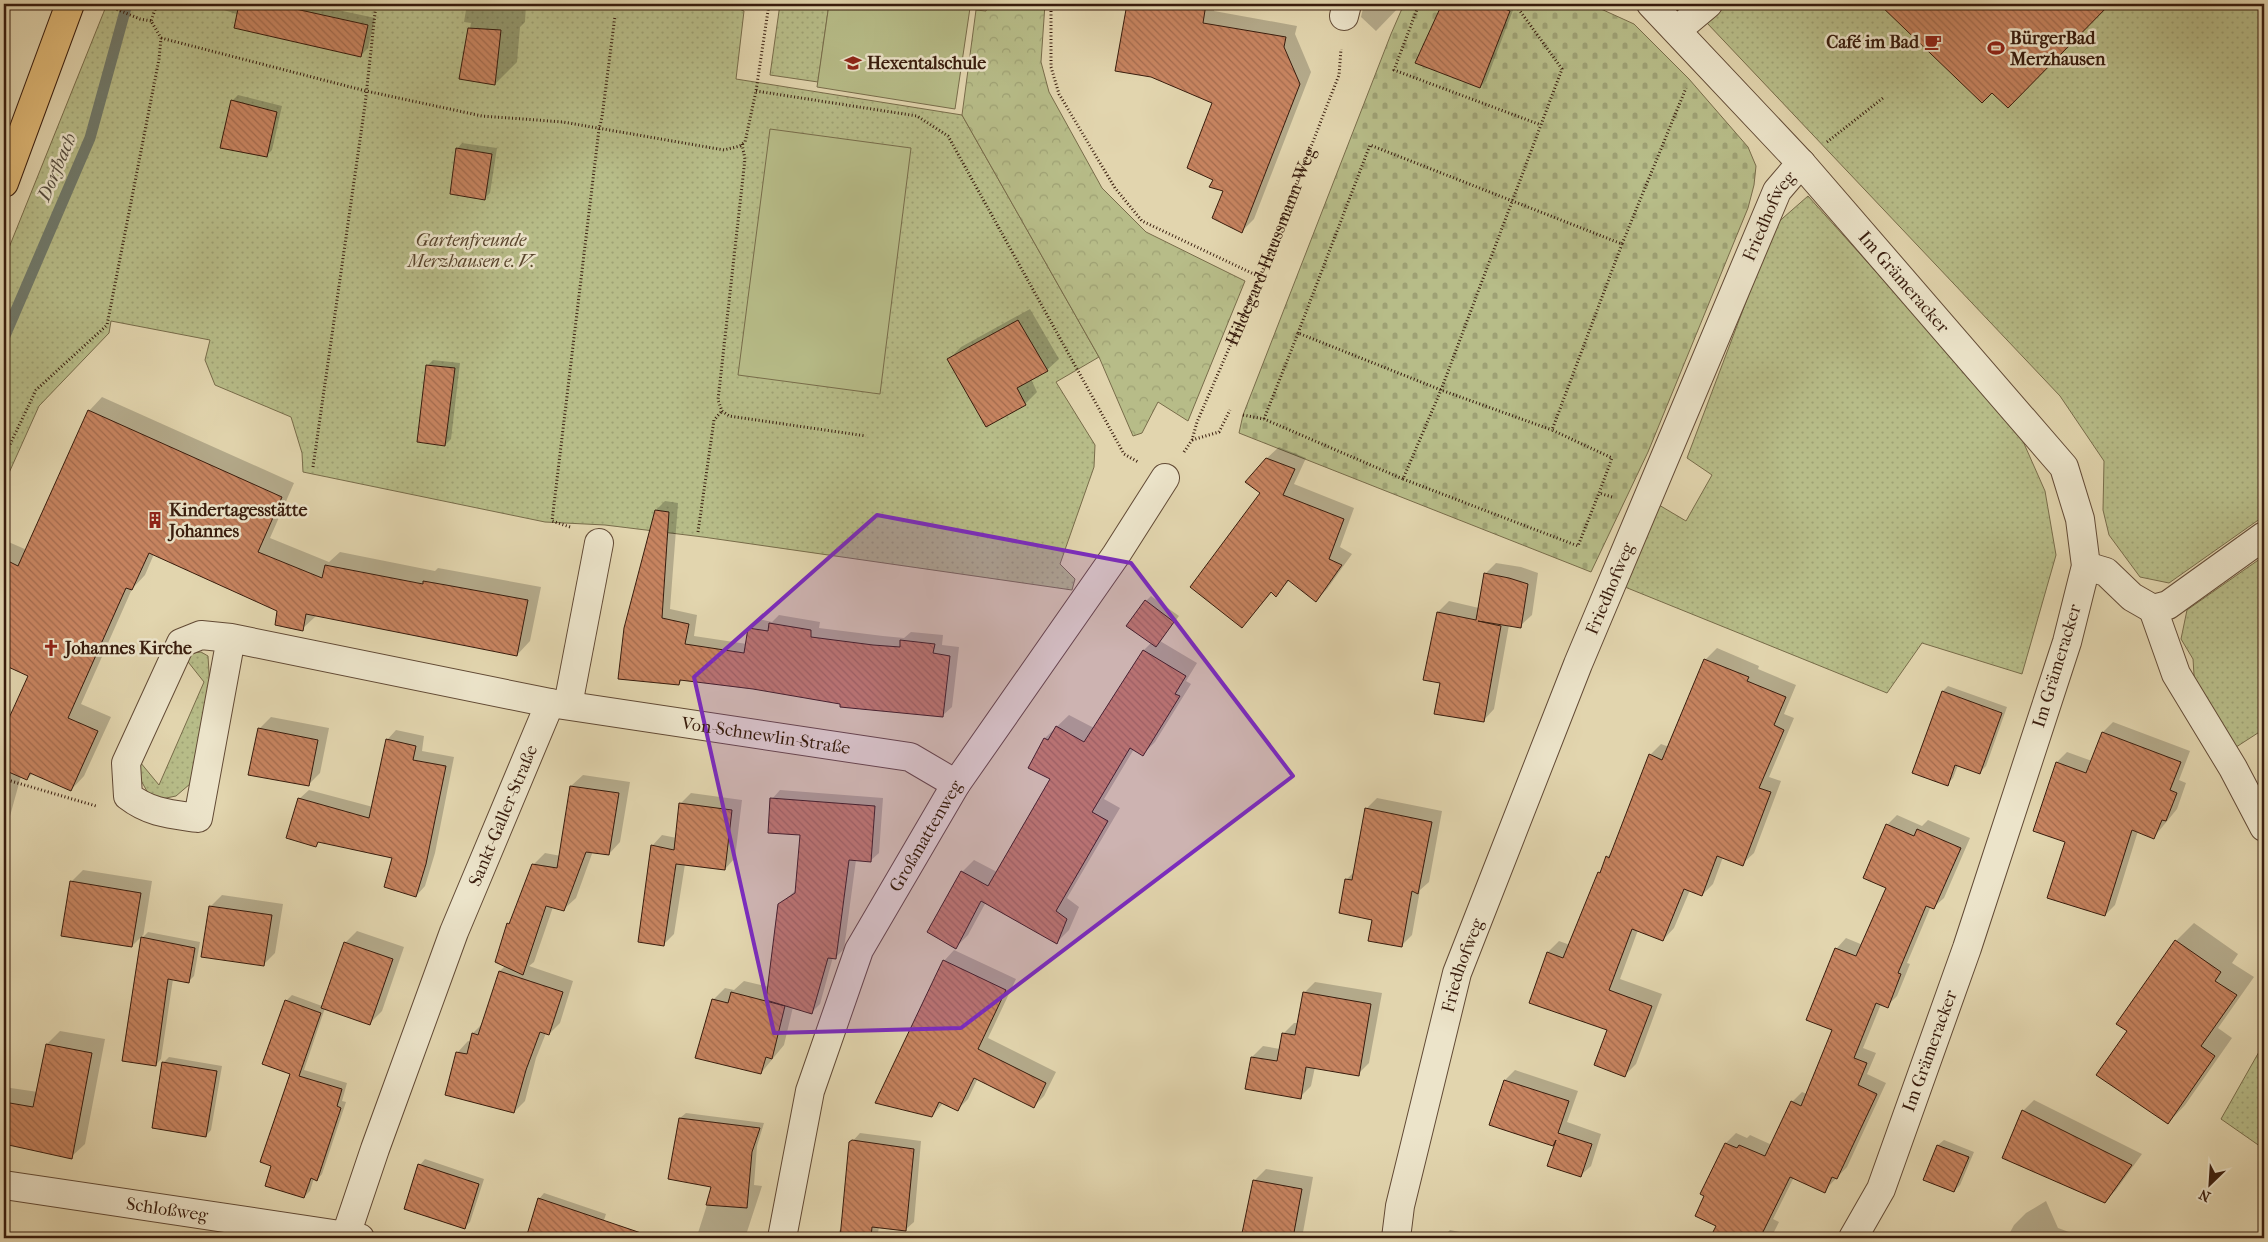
<svg xmlns="http://www.w3.org/2000/svg" width="2268" height="1242" viewBox="0 0 2268 1242" font-family="'IM FELL French Canon',serif">
	<style>
		.green { fill: url(#green-dots); stroke: #786c4a }
		.forest { fill: url(#forest-crowns); stroke: #786c4a }
		.cemetery { fill: url(#cemetery-stones); stroke: #786c4a }
		.pitch { fill: #b7bc88; stroke: #786c4a }
		.shadow { fill: #0003 }
		.lines { fill: none; stroke-linecap: round; stroke-linejoin: round }
		.stream { stroke: #707a6c; stroke-width: 11 }
		.building { fill: url(#building-back-hatch); stroke: #381c0d }
		.minor-casing { stroke: #624a35; stroke-width: 30 }
		.major-casing { stroke: #381c0d; stroke-width: 30 }
		.path { stroke: #381c0d; stroke-width: 3; stroke-dasharray: 1 2.5; stroke-linecap: butt }
		.minor { stroke: #ece4ca; stroke-width: 28 }
		.major { stroke: #e1ba77; stroke-width: 28 }
		.marked { fill: #7b2cbf; fill-opacity: 0.2; stroke: #7b2cbf; stroke-width: 4; stroke-linejoin: round }
		.labels { text-anchor: middle; dominant-baseline: central; stroke-width: 5; stroke-linejoin: round; paint-order: stroke }
		.poi-label { font-size: 18px; font-weight: bold; fill: #381c0d; stroke: #ece4ca; text-anchor: start }
		.street-label { font-size: 18px; fill: #381c0d; stroke: #ece4ca }
		.park-label { font-size: 18px; font-style: italic; fill: #58442c; stroke: #ece4ca }
		.water-label { font-size: 19px; font-style: italic; fill: #544b3d; stroke: #ece4ca }
	</style>
	<defs>
		<pattern id="green-dots" width="8" height="8" patternUnits="userSpaceOnUse" patternTransform="scale(1.25)"><rect width="8" height="8" fill="#b7bc88"/><path d="M2 2h.1M6 6h.1" fill="none" stroke="#9ea174" stroke-width="1.8" stroke-linecap="round"/></pattern>
		<pattern id="forest-crowns" width="20" height="18" patternUnits="userSpaceOnUse" patternTransform="scale(1.25)"><rect width="20" height="18" fill="#b7bc88"/><path d="M2 6a3 3 0 1 1 6 0M12 15a3 3 0 1 1 6 0" fill="none" stroke="#9ea174"/></pattern>
		<pattern id="cemetery-stones" width="16" height="16" patternUnits="userSpaceOnUse" patternTransform="scale(1.25)"><rect width="16" height="16" fill="#b7bc88"/><path d="M2 7V4a2 2 0 0 1 4 0v3zM10 15v-3a2 2 0 0 1 4 0v3z" fill="#9ea174"/></pattern>
		<pattern id="building-back-hatch" width="6" height="6" patternUnits="userSpaceOnUse" patternTransform="scale(1.25)"><rect width="6" height="6" fill="#c78460"/><path d="M-1 5l2 2M0 0l6 6M5-1l2 2" fill="none" stroke="#a36b4e"/></pattern>
	</defs>
	<rect width="100%" height="100%" fill="#e2d5ae"/>
	<filter id="stains"><feTurbulence type="fractalNoise" baseFrequency=".004" numOctaves="4"/><feColorMatrix values="0 0 0 0 .2 0 0 0 0 .09 0 0 0 0 .02 0 0 0 .5 -.17"/></filter>
	<radialGradient id="worn" r=".72"><stop offset=".6" stop-color="#630" stop-opacity="0"/><stop offset="1" stop-color="#630" stop-opacity=".3"/></radialGradient>
	<path class="green" d="M107,4H727L744,11L736,79L962,115L1099,357L1056,382L1095,445L1094,467L1060,564L1075,579L1072,590L703,537L605,525L545,522L303,472L302,453L291,417L215,385L205,360L210,340L111,321L109,333L39,406L4,484V260Z
		M780,4H829L818,82L770,75Z
		M1689,4H2264V516L2169,583L2140,577L2109,535L2103,510L2104,461L2060,396Z
		M1808,196L2018,430L2045,491L2056,555L2022,674L1922,643L1887,693L1620,585L1659,505L1686,521L1712,475L1687,458L1775,225Z
		M2264,556V729L2230,751L2195,691L2193,659L2181,639L2187,610Z
		M201,652L208,656L210,689L197,778L176,796L161,799L148,793L139,777L140,762L159,785L204,682L185,658L193,653Z
		M2264,1043V1149L2221,1119Z"/>
	<path class="forest" d="M988,4H1045L1041,62L1049,92L1102,188L1146,232L1245,281L1188,421L1158,402L1142,433L1133,436L1099,357L962,115L976,10L986,11Z"/>
	<path class="cemetery" d="M1404,4H1590L1634,24L1689,79L1748,147L1756,166L1754,185L1748,208L1648,452L1591,572L1239,433L1243,415L1391,34Z"/>
	<path class="pitch" d="M829,4H941L970,8L955,109L817,87Z
		M770,129L911,148L880,394L738,375Z"/>
	<path class="shadow" d="M220,4H310L375,18L368,48L361,55L218,8Z
		M467,4H526L525,22L520,27L517,62L495,84L461,78L471,23L464,22Z
		M1128,4H1215L1214,11L1297,26L1295,34L1311,72L1254,219L1242,231L1225,190L1214,179L1213,103L1152,76L1117,70Z
		M1364,4H1402L1376,31L1361,17Z
		M1444,4L1515,5L1486,81L1480,87L1416,63Z
		M1881,4H2109L2031,84L1992,91L1982,102Z
		M238,95L282,106L272,150L266,156L232,101Z
		M462,143L497,148L490,193L484,199L457,149Z
		M1030,309L1059,359L1047,370L1031,379L1037,392L1025,404L986,425L949,359L961,347Z
		M433,360L460,363L451,439L445,445L427,366Z
		M102,397L294,483L270,538L329,562L340,552L435,571L438,568L460,572L541,587L530,641L517,655L316,616L302,629L279,610L154,554L145,575L132,589L81,704L111,717L84,776L71,790L33,773L27,779L21,776L4,838V732L29,675L4,664V540L27,550L89,411Z
		M1279,447L1306,458L1294,484L1354,508L1340,547L1352,554L1327,589L1316,600L1290,580L1275,595L1272,592L1242,627L1267,458Z
		M665,501L678,503L670,609L697,615L694,636L747,644L749,628L758,619L772,622L779,615L820,622L819,628L883,636L904,638L911,632L943,635L942,645L959,647L952,707L942,716L683,679L679,684L620,678L656,510Z
		M1496,563L1521,567L1538,573L1532,615L1520,626L1509,625L1494,709L1483,721L1441,682L1438,612L1449,601L1479,608L1485,574Z
		M1151,596L1179,616L1160,641L1197,663L1186,681L1191,684L1155,742L1143,754L1134,749L1104,799L1120,808L1067,898L1079,907L1069,930L1057,942L986,902L968,935L956,947L962,872L974,860L997,872L1052,779L1030,768L1045,738L1069,715L1094,728L1144,650L1152,642L1146,601Z
		M1717,648L1759,666L1758,669L1796,685L1784,714L1794,718L1769,777L1781,781L1754,853L1742,864L1723,857L1713,884L1702,895L1690,890L1674,928L1663,940L1638,930L1620,979L1662,994L1636,1064L1625,1075L1608,1029L1548,952L1559,941L1570,945L1599,873L1607,857L1613,851L1650,755L1661,744L1669,747L1706,659Z
		M1948,686L2007,707L1986,766L1980,772L1958,765L1953,778L1947,784L1943,691Z
		M271,717L329,728L320,773L308,785L259,729Z
		M2113,722L2190,751L2179,780L2186,783L2177,809L2154,837L2138,831L2115,905L2105,915L2067,841L2035,830L2057,762L2067,752L2092,761L2103,732Z
		M396,730L424,736L422,751L454,757L435,853L425,886L416,896L394,857L320,841L316,845L299,799L309,790L373,807L387,740Z
		M583,775L630,782L620,842L609,854L593,851L576,898L564,909L553,907L534,962L529,966L573,981L560,1023L549,1034L546,1033L536,1058L525,1101L514,1112L457,1053L468,1041L471,1042L473,1033L482,1024L500,971L506,965L508,924L512,920L533,865L545,853L561,856L571,786Z
		M780,790L883,798L879,853L870,861L856,860L844,949L835,958L833,957L820,1004L812,1012L793,1007L784,1045L761,1073L713,1000L725,988L734,990L744,981L769,987L779,905L796,890L801,834L772,799Z
		M691,793L742,800L735,858L725,869L685,864L674,934L664,944L652,846L662,835L677,838L680,804Z
		M1377,798L1442,811L1429,882L1420,890L1412,935L1401,946L1346,880L1355,871L1366,809Z
		M1897,815L1922,826L1928,820L1970,838L1944,898L1934,907L1931,906L1907,963L1910,964L1897,996L1887,1006L1881,1004L1863,1048L1876,1053L1867,1074L1886,1083L1847,1167L1824,1191L1794,1177L1773,1219L1779,1222L1771,1238H1712L1718,1225L1706,1196L1701,1193L1726,1143L1736,1133L1747,1138L1750,1135L1772,1145L1792,1102L1802,1092L1807,1094L1834,1030L1808,1019L1837,948L1846,938L1863,945L1887,887L1865,877L1887,825Z
		M83,870L152,881L143,937L148,932L200,942L194,976L189,981L173,979L161,1059L156,1065L123,1060L143,935L132,946L71,882Z
		M222,895L283,904L275,953L263,965L210,907Z
		M2194,923L2238,954L2232,963L2254,977L2218,1028L2232,1038L2185,1105L2168,1123L2129,1031L2176,941Z
		M357,931L404,947L382,1011L370,1023L325,1008L304,1070L347,1083L342,1101L346,1102L322,1174L317,1180L314,1178L310,1191L304,1197L273,1165L291,1073L286,1001L292,995L322,1006L345,943Z
		M954,950L1016,979L988,1038L1056,1072L1044,1096L1034,1106L978,1078L968,1099L958,1109L943,1103L932,1116L944,961Z
		M1315,982L1382,993L1369,1063L1358,1074L1315,1067L1311,1086L1300,1097L1247,1088L1252,1057L1263,1046L1280,1049L1283,1034L1294,1023H1298L1304,993Z
		M60,1031L105,1039L85,1144L71,1157L4,1143V1087L38,1092L47,1044Z
		M169,1057L222,1066L211,1130L206,1136L153,1127L164,1062Z
		M1515,1070L1578,1091L1567,1122L1601,1134L1591,1166L1580,1176L1556,1141L1553,1145L1505,1080Z
		M2034,1100L2142,1154L2116,1190L2104,1202L2023,1111Z
		M686,1113L764,1123L757,1146L754,1185L762,1186L745,1238H527L539,1199L544,1193L606,1214L602,1226L676,1238L682,1232L697,1236L713,1186L680,1118Z
		M860,1133L921,1141L914,1222L906,1229L879,1227L877,1238H838L839,1231L842,1228L851,1143Z
		M1944,1140L1974,1152L1960,1185L1954,1191L1924,1179L1938,1145Z
		M425,1159L484,1179L470,1222L464,1228L420,1165Z
		M1266,1169L1313,1177L1302,1238H1242L1254,1181Z
		M2046,1201L2058,1228L2077,1235L2075,1238H2007L2014,1225L2026,1213Z
		M1450,1230L1479,1236L1478,1238H1442Z"/>
	<g class="lines">
		<path class="stream" d="M4,338L90,138L127,4"/>
	</g>
	<path class="building" d="M239,4H273L368,25L361,57L234,28Z
		M1127,4H1206L1203,23L1286,37L1284,47L1300,84L1242,233L1212,218L1223,191L1209,187L1213,180L1187,168L1212,103L1151,77L1115,71Z
		M1442,4H1492L1510,11L1480,88L1415,63Z
		M1879,4H2110L2008,108L1992,93L1982,103Z
		M468,28L501,30L495,85L459,79Z
		M231,100L277,112L267,157L220,148Z
		M456,148L492,154L485,200L450,194Z
		M1018,320L1048,371L1017,388L1026,405L986,427L947,359Z
		M426,365L455,368L445,446L417,442Z
		M88,410L282,497L258,552L322,578L325,565L423,584V581L446,585L528,600L517,656L306,614L303,631L275,625L277,611L149,553L132,590L126,588L68,718L98,731L71,791L30,773L27,780L4,770V729L28,676L4,665V559L18,566Z
		M1266,458L1295,469L1283,495L1344,519L1329,559L1342,565L1316,602L1288,580L1276,597L1271,592L1242,628L1190,587L1260,493L1245,482Z
		M655,510L669,512L662,618L689,624L685,644L744,653L748,628L768,631L769,623L811,630V637L873,645L900,647V640L935,644L933,653L950,656L943,717L840,707V704L753,689L680,680L679,685L618,679L624,628Z
		M1484,573L1509,578L1528,584L1521,628L1478,621L1501,626L1484,722L1434,714L1440,683L1423,680L1437,612L1476,620Z
		M1145,600L1174,622L1156,647L1126,626Z
		M1143,650L1186,676L1175,694L1180,696L1143,756L1130,748L1092,812L1108,821L1056,911L1067,919L1057,944L981,901L956,949L927,932L961,871L988,886L1050,779L1028,768L1044,738L1048,740L1056,726L1084,742Z
		M1704,659L1749,677L1747,681L1786,697L1774,725L1784,730L1759,788L1771,792L1743,866L1717,856L1702,896L1684,889L1663,941L1632,929L1609,990L1652,1006L1625,1077L1594,1065L1607,1030L1529,1003L1547,952L1563,958L1598,872L1600,873L1606,856L1609,858L1649,754L1662,760Z
		M1942,691L2002,713L1980,774L1955,765L1948,786L1912,773Z
		M258,728L318,740L309,786L248,775Z
		M2102,732L2181,762L2170,790L2177,793L2166,821L2162,820L2154,839L2132,830L2105,916L2047,898L2065,842L2033,831L2056,762L2086,773Z
		M386,739L416,746L413,760L446,766L426,864L416,897L384,887L392,858L318,842L316,847L286,838L298,798L369,818Z
		M570,786L619,793L609,855L586,852L564,911L546,906L523,975L495,962L507,923L509,924L532,864L557,868Z
		M770,798L875,806L871,862L849,860L836,959L828,958L812,1014L766,1000L778,904L795,893L800,835L768,833Z
		M679,803L732,810L725,870L676,864L664,946L638,942L651,845L674,850Z
		M1365,808L1432,822L1418,894L1412,891L1402,947L1368,941L1372,920L1339,913L1345,879L1352,880Z
		M1886,824L1914,836L1917,829L1961,848L1934,909L1926,906L1898,973L1901,974L1888,1008L1876,1003L1854,1058L1867,1063L1858,1085L1877,1094L1837,1179L1832,1177L1825,1193L1790,1177L1760,1238H1710L1716,1226L1695,1216L1704,1196L1700,1194L1725,1143L1737,1148L1739,1145L1765,1156L1791,1101L1801,1106L1832,1030L1806,1020L1835,948L1856,956L1886,888L1863,878Z
		M70,881L141,893L132,947L61,936Z
		M209,906L272,915L264,966L201,957Z
		M141,937L195,948L189,983L168,979L156,1066L122,1061Z
		M2175,940L2221,972L2215,981L2237,995L2201,1046L2215,1056L2168,1124L2096,1075L2127,1031L2116,1024Z
		M344,942L393,959L370,1025L321,1008Z
		M943,960L1006,990L978,1049L1046,1083L1034,1108L974,1078L958,1111L939,1102L932,1117L875,1103Z
		M499,971L563,992L549,1035L540,1032L526,1070L514,1113L445,1095L456,1052L467,1054L472,1033L478,1035Z
		M731,992L785,1006L772,1059L766,1057L761,1074L695,1058L712,999L728,1003Z
		M1303,992L1371,1004L1359,1076L1306,1067L1301,1099L1245,1089L1251,1057L1277,1061L1282,1033L1295,1035Z
		M285,1000L321,1013L299,1076L342,1089L337,1106L341,1108L317,1181L311,1178L304,1198L265,1186L271,1166L260,1162L290,1074L262,1064Z
		M46,1044L92,1053L72,1159L4,1144V1102L33,1107Z
		M162,1062L217,1071L206,1137L152,1128Z
		M1504,1080L1569,1101L1558,1133L1592,1144L1581,1177L1547,1166L1556,1140L1553,1146L1489,1125Z
		M2022,1110L2132,1165L2105,1203L2002,1158Z
		M679,1118L760,1128L752,1152L747,1208L706,1205L711,1187L668,1179Z
		M852,1140L914,1149L906,1231L872,1227L871,1238H840L849,1142Z
		M1937,1145L1969,1157L1954,1192L1923,1180Z
		M418,1164L479,1184L465,1229L404,1209Z
		M1253,1180L1302,1189L1293,1238H1241Z
		M538,1198L641,1233L640,1238H526Z"/>
	<g class="lines">
		<g class="minor-casing">
			<g id="minor">
				<path id="s2" d="M1651,4L1801,163L2064,467L2080,519L2086,566L2067,642L1967,948L1881,1189L1853,1238"/>
				<path d="M1344,16L1347,4"/>
				<path d="M1677,30L1708,4"/>
				<path d="M2086,566L2106,572L2132,597L2153,609L2168,605L2264,536"/>
				<path d="M2153,609L2176,674L2233,768L2264,827"/>
				<path id="s3" d="M231,638L198,818C170,814 150,813 128,796L126,763L181,643L201,635L231,638L550,703L910,757L956,784"/>
				<path d="M568,705L599,543"/>
				<path id="s4" d="M4,1185L360,1238"/>
				<path id="s5" d="M346,1235L375,1149L454,932L550,703"/>
				<path id="s6" d="M782,1238L810,1091L859,950L956,784L1116,555L1165,478"/>
				<path id="s7" d="M1396,1238L1400,1206L1457,973L1578,664L1777,191L1801,163"/>
			</g>
		</g>
		<g class="major-casing">
			<path id="major" d="M4,183L70,4"/>
		</g>
		<g class="path">
			<path d="M104,4L140,19L151,21"/>
			<path d="M1051,4V67L1059,94L1115,188L1142,221L1260,277"/>
			<path d="M1419,4L1394,70L1541,125"/>
			<path d="M161,38L366,91L482,116L563,122L724,150L740,146L745,142L756,91L769,4"/>
			<path d="M756,91L917,116L948,136L1124,454L1138,462"/>
			<path d="M1827,142L1883,98"/>
			<path d="M742,144L745,159L718,400L722,411L729,416L866,436"/>
			<path d="M1298,333L1370,145L1622,244L1686,88"/>
			<path d="M1243,415L1264,419L1403,479L1441,390L1562,69L1515,4"/>
			<path d="M1264,419L1298,333L1441,390L1552,430"/>
			<path d="M1192,440L1219,432L1230,410"/>
			<path id="s1" d="M1184,452L1192,440L1197,422L1260,277L1339,75L1341,49"/>
			<path d="M4,457L36,390L107,325L159,59L161,38L151,21L157,4"/>
			<path d="M313,467L365,105L376,4"/>
			<path d="M1403,479L1578,546L1599,493"/>
			<path d="M1612,497L1599,493L1612,458L1552,430L1622,244"/>
			<path d="M570,527L552,521L599,129L602,117L615,16"/>
			<path d="M698,532L714,420L722,411"/>
			<path d="M4,779L96,806"/>
		</g>
		<use href="#minor" class="minor"/>
		<use href="#major" class="major"/>
	</g>
	<path class="marked" d="M877,515L1131,563L1293,776L961,1028L774,1033L694,677Z"/>
	<defs>
		<g id="cafe-bare" transform="scale(1.35)"><path d="M-5.5-4.5H6V0H3Q3 3.5 0 3.5H-2.5Q-5.5 3.5-5.5 0ZM3-3.2v2h1.7v-2ZM-6 4.5H4V6H-6Z" fill="#8f2418" stroke="#ece4ca" stroke-width="2.5" paint-order="stroke"/></g>
		<g id="stadium-bare" transform="scale(1.35)"><path d="M0-5a6.5 5 0 1 0 0 10a6.5 5 0 1 0 0-10ZM-3.5-1.8h7v3.6h-7Z" fill="#8f2418" stroke="#ece4ca" stroke-width="2.5" paint-order="stroke"/></g>
		<g id="school-bare" transform="scale(1.35)"><path d="M0-5L7-2L0 1L-7-2ZM-4 1L0 2.5L4 1V4Q0 6-4 4Z" fill="#8f2418" stroke="#ece4ca" stroke-width="2.5" paint-order="stroke"/></g>
		<g id="building-bare" transform="scale(1.35)"><path d="M-4-6H4V6H1V3H-1V6H-4ZM-2.5-4.3h1.7v1.8h-1.7ZM.8-4.3h1.7v1.8H.8ZM-2.5-1h1.7V.8h-1.7ZM.8-1h1.7V.8H.8Z" fill="#8f2418" stroke="#ece4ca" stroke-width="2.5" paint-order="stroke"/></g>
		<g id="church-bare" transform="scale(1.35)"><path d="M-1.2-6h2.4v3.5h3.3v2.4h-3.3V6h-2.4V-.1h-3.3v-2.4h3.3Z" fill="#8f2418" stroke="#ece4ca" stroke-width="2.5" paint-order="stroke"/></g>
	</defs>
	<g fill-rule="evenodd">
		<use href="#cafe-bare" x="1933" y="42"/>
		<use href="#stadium-bare" x="1996" y="48"/>
		<use href="#school-bare" x="853" y="63"/>
		<use href="#building-bare" x="155" y="520"/>
		<use href="#church-bare" x="51" y="648"/>
	</g>
	<g class="labels">
		<g class="poi-label">
			<text x="2010" y="38">BürgerBad<tspan x="2010" dy="21">Merzhausen</tspan></text>
			<text x="1919" y="42" text-anchor="end">Café im Bad</text>
			<text x="867" y="63">Hexentalschule</text>
			<text x="169" y="510">Kindertagesstätte<tspan x="169" dy="21">Johannes</tspan></text>
			<text x="65" y="648">Johannes Kirche</text>
		</g>
		<g class="street-label">
			<text stroke="none"><textPath href="#s7" startOffset="1091">Friedhofweg</textPath></text>
			<text stroke="none"><textPath href="#s1" startOffset="224">Hildegard-Haussmann-Weg</textPath></text>
			<text stroke="none"><textPath href="#s2" startOffset="376">Im Grämeracker</textPath></text>
			<text stroke="none"><textPath href="#s7" startOffset="686">Friedhofweg</textPath></text>
			<text transform="translate(2057 666) rotate(-73)">Im Grämeracker</text>
			<text stroke="none"><textPath href="#s3" startOffset="1018">Von-Schnewlin-Straße</textPath></text>
			<text stroke="none"><textPath href="#s5" startOffset="448">Sankt-Galler-Straße</textPath></text>
			<text stroke="none"><textPath href="#s6" startOffset="431">Großmattenweg</textPath></text>
			<text stroke="none"><textPath href="#s7" startOffset="281">Friedhofweg</textPath></text>
			<text transform="translate(1930 1051) rotate(-70)">Im Grämeracker</text>
			<text stroke="none"><textPath href="#s4" startOffset="165">Schloßweg</textPath></text>
		</g>
		<g class="park-label">
			<text x="471" y="240">Gartenfreunde<tspan x="471" dy="21">Merzhausen e. V.</tspan></text>
		</g>
		<g class="water-label">
			<text transform="translate(57 167) rotate(-67)">Dorfbach</text>
		</g>
	</g>
	<rect width="2268" height="1242" fill="none" stroke="#e2d5ae" stroke-width="20"/>
	<rect x="5" y="5" width="2258" height="1232" fill="none" stroke="#381c0d" stroke-width="2.5"/>
	<rect x="10" y="10" width="2248" height="1222" fill="none" stroke="#381c0d"/>
	<g transform="translate(2210 1184) rotate(205)" stroke="#ece4ca" stroke-width="4" paint-order="stroke">
	<path d="M0-4L9 19L0 12L-9 19Z" fill="#381c0d"/>
	<text y="-8" font-size="14" font-weight="bold" text-anchor="middle" fill="#381c0d">N</text>
	</g>
	<rect width="100%" height="100%" filter="url(#stains)"/>
	<rect width="100%" height="100%" fill="url(#worn)"/>
</svg>
